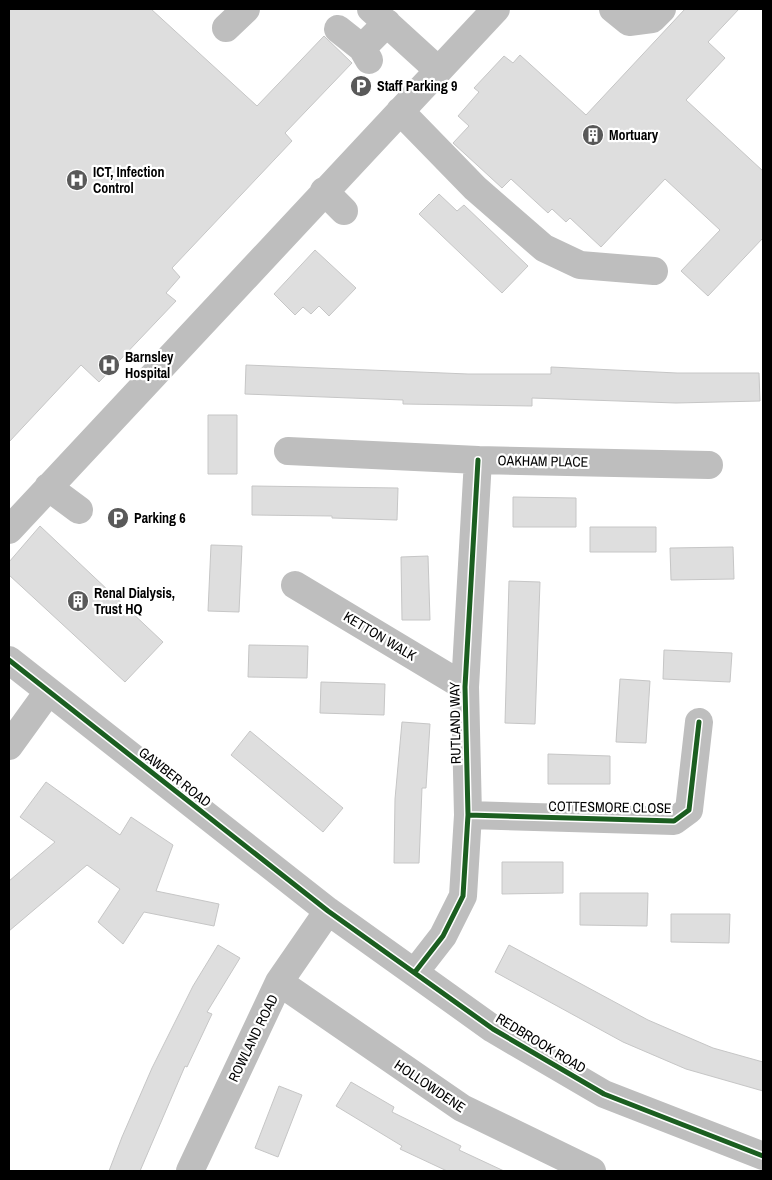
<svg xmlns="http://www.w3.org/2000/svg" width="772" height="1180" viewBox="0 0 772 1180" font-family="'Archivo Narrow',sans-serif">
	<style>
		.building { fill: #dedede; stroke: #c6c6c6 }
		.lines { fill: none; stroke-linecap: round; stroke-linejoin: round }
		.minor { stroke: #bebebe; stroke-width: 28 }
		.cycleway-casing { stroke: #fff; stroke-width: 8 }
		.cycleway { stroke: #1b5e20; stroke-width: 5 }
		.labels { text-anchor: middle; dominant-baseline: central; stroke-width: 4.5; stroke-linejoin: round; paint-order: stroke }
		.poi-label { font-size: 14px; font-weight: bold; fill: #000; stroke: #fff; text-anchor: start }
		.street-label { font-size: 14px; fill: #000; stroke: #fff }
	</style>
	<rect width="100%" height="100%" fill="#fff"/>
	<path class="building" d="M9,9H151L257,106L324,36L352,63L285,133L292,141L172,268L180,277L166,293L176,301L99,382L81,365L9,442Z
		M685,9H739L708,42L725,58L686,100L763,171V238L708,296L681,271L720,230L665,179L601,247L570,218L566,222L552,209L548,213L511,179L502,188L453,143L469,126L458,116L479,92L474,88L504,56L513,63L520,55L586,115Z
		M439,194L457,211L464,205L528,266L502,293L419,214Z
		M315,250L356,288L329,316L319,306L311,314L303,307L295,315L274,294Z
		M246,365L468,374H551V367L677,373H759L760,401L676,403L532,398V406L403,404V400L245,394Z
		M208,415H237V474H208Z
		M252,486L398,488L397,520L332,518V516L252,515Z
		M513,497L576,498V527H513Z
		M40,526L163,642L125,682L9,575V562Z
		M590,527H656V552H590Z
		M211,545L242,546L239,612L208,611Z
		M733,547L734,579L671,580L670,548Z
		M428,556L430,620H402L401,557Z
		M509,581L540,582L535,724L505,723Z
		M249,645L308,646L307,678L248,677Z
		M664,650L732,653L730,682L663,679Z
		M620,679L650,681L646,743L616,742Z
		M321,682L385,684L384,715L320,713Z
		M402,722L430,724L426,788H422L419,863H394L395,799Z
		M250,731L343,808L323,832L231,755Z
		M548,754L610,756V784H548Z
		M46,782L120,835L131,817L173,845L156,891L219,904L214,926L144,912L123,944L98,922L120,889L87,865L9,931V881L55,842L20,817Z
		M502,862H563V893L502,894Z
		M580,893H648L647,926L580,925Z
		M671,914H730L729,943L671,942Z
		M218,945L240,958L207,1012L212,1014L187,1067L185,1066L140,1171H109L122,1137L152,1068L193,986Z
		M509,945L648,1020L713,1048L763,1062V1091L686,1069L623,1042L495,972Z
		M351,1082L394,1107L392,1112L461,1146L459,1150L504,1171H447L400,1149L402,1146L336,1106Z
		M279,1086L302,1095L278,1157L255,1148Z"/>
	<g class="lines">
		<path class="minor" d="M371,9L438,70
			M613,9L629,22L652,19L662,9
			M226,28L246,9
			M338,29L362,48
			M369,60L362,48L387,23
			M400,111L475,188L544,248L580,265L654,271
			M324,191L344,211
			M288,451L478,460L709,465
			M48,487L79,510
			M9,530L496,9
			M295,585L465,687
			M9,660L328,911L493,1029L604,1094L763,1156
			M9,746L48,692
			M468,815L674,821L689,810L699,722
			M415,972L443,936L463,896L468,815L465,687L478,460
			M279,982L462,1108L592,1171
			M190,1171L279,982L328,911"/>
		<g class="cycleway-casing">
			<path id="cycleway" d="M9,660L328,911L493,1029L604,1094L763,1156
				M468,815L674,821L689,810L699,722
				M415,972L443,936L463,896L468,815L465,687L478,460"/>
		</g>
		<use href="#cycleway" class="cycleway"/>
	</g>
	<defs>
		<g id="parking-disc" transform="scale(1.125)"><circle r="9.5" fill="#595959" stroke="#fff"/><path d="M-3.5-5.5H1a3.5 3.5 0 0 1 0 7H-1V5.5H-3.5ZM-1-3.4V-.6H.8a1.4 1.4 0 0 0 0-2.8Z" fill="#fff"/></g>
		<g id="building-disc" transform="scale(1.125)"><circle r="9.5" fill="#595959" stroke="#fff"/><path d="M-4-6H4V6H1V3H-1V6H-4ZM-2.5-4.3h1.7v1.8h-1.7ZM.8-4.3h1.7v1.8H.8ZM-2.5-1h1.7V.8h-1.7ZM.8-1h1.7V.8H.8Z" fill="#fff"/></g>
		<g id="hospital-disc" transform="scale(1.125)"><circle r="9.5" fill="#595959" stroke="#fff"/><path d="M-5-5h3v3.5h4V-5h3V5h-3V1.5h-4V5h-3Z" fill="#fff"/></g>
	</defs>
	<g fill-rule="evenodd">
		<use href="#parking-disc" x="361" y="86"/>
		<use href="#building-disc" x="593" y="135"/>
		<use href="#hospital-disc" x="77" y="180"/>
		<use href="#hospital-disc" x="109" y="365"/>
		<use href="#parking-disc" x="118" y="518"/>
		<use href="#building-disc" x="78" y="601"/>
	</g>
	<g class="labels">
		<g class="poi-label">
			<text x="377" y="86">Staff Parking 9</text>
			<text x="609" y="135">Mortuary</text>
			<text x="93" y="172">ICT, Infection<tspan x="93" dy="16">Control</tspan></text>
			<text x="125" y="357">Barnsley<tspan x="125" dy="16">Hospital</tspan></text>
			<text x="134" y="518">Parking 6</text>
			<text x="94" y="593">Renal Dialysis,<tspan x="94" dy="16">Trust HQ</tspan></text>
		</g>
		<g class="street-label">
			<text transform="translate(543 461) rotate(1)">OAKHAM PLACE</text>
			<text transform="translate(380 636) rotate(31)">KETTON WALK</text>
			<text transform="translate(455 723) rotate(-91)">RUTLAND WAY</text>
			<text transform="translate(175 777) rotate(38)">GAWBER ROAD</text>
			<text transform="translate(610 807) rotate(1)">COTTESMORE CLOSE</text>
			<text transform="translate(253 1038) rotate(-64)">ROWLAND ROAD</text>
			<text transform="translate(541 1043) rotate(31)">REDBROOK ROAD</text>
			<text transform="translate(430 1086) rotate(34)">HOLLOWDENE</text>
		</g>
	</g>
	<rect width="772" height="1180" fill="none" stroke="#000000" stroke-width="20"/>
</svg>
